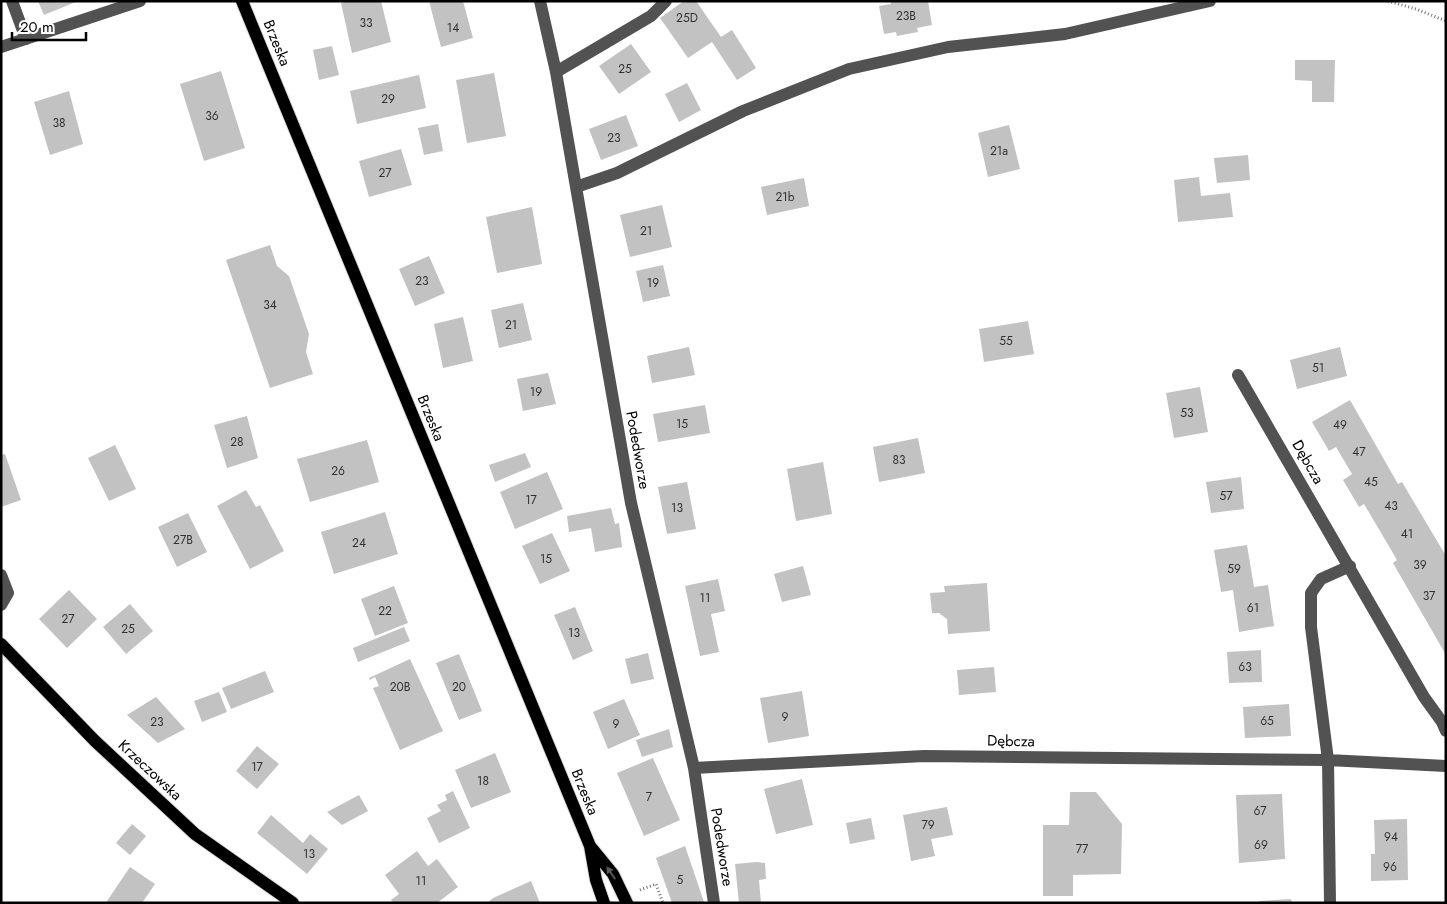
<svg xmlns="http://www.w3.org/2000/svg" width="1447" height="904" viewBox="0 0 1447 904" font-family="Jost,sans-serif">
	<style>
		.building { fill: #c2c2c2 }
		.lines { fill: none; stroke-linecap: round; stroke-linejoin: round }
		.major-casing { stroke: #dbdbdb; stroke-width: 14 }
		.path { stroke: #747474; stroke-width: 3; stroke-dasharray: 1 2.5; stroke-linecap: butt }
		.minor { stroke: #525252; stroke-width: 12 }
		.major { stroke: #000; stroke-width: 12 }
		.oneway { fill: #595959 }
		.labels { text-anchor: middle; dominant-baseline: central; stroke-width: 5; stroke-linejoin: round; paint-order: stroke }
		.number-label { font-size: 12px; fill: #303030 }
		.street-label { font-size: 15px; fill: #000; stroke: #fff }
	</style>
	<rect width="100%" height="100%" fill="#fff"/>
	<path class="building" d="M38,1H78L44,15Z
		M348,1H381L391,42L352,53L341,3Z
		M429,1H463L473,38L441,47Z
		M684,1H696L721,37L732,30L756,68L737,80L712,42L688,58L660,18Z
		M890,1H928L932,25L917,28L918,32L897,36L896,32L884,34L879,6L891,4Z
		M631,44L651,72L619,94L599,66Z
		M332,46L339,75L319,80L313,50Z
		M1295,60H1335L1334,102H1312V81L1295,80Z
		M221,71L245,148L204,161L180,84Z
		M494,73L506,136L467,143L456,80Z
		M419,75L426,108L357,124L350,91Z
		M687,83L701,110L679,122L665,94Z
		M69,91L83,144L50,155L34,102Z
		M626,115L638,146L601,160L589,129Z
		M438,124L443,151L424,155L418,128Z
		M1009,125L1020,169L988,177L978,133Z
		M401,149L412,185L369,197L359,161Z
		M1248,155L1250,180L1217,183L1214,158Z
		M1199,177L1201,196L1230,193L1233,217L1178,222L1174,180Z
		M804,178L809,206L767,215L761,187Z
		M662,205L672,247L630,257L620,215Z
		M532,207L542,264L497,273L486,217Z
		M270,245L277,266L289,276L309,334L306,352L313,374L270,388L226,260Z
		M429,256L445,293L415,306L399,269Z
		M663,265L670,296L643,302L636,271Z
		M523,303L532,340L499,348L491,310Z
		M463,317L473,361L443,368L434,324Z
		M1028,321L1034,354L984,362L979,329Z
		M689,347L695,375L652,383L647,356Z
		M1340,347L1347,376L1297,389L1290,360Z
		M548,373L556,404L523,411L517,379Z
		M1200,387L1208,432L1174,438L1166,393Z
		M1350,400L1398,484L1402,482L1446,556V655L1393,563L1397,560L1380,531L1364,504L1359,507L1343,480L1352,474L1336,447L1329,451L1312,422Z
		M705,405L710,433L658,442L653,414Z
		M247,416L258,458L227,468L214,425Z
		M918,438L925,473L879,482L873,447Z
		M367,440L379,482L310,502L297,459Z
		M115,445L136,489L109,501L88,458Z
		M525,453L531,467L495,482L489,465Z
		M5,454L21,500L1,507V455Z
		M823,462L832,514L796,521L787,469Z
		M547,472L563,509L515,529L500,492Z
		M1241,477L1244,509L1211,513L1206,482Z
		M687,482L696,529L667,534L658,487Z
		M246,490L256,507L260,505L284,551L250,569L217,506Z
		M611,508L615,524L619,523L622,547L595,552L591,528L569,532L567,516Z
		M385,512L398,554L334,574L321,532Z
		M188,513L207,552L177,567L158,527Z
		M552,533L570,571L540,584L522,546Z
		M1247,545L1254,587L1268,585L1274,626L1239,632L1233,590L1221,592L1214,550Z
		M803,566L811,595L782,602L774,574Z
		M718,579L725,611L711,614L719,652L700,656L685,586Z
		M987,583L990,631L948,634L947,619L939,613H932L930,593L945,592L944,586Z
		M394,586L408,623L375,636L361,599Z
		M69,590L97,619L67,648L39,619Z
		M130,604L153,631L126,654L103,627Z
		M575,607L593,651L573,660L554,615Z
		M404,627L410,641L358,662L353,648Z
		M1261,650L1262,682L1229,683L1227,652Z
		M648,653L654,679L631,684L625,659Z
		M459,654L482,711L459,720L436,663Z
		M410,659L443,731L400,750L373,688L379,686L375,677L370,680L369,678Z
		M994,667L996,692L959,695L957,670Z
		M265,671L274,692L231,709L222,688Z
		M802,691L809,736L768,743L760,698Z
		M219,692L227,712L202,722L194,701Z
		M156,697L185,729L158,743L127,715Z
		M624,699L640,735L608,749L593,712Z
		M1289,704L1291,736L1245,738L1243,707Z
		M669,729L673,747L642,757L636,740Z
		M257,746L279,764L257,789L236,771Z
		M495,753L511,792L471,808L455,770Z
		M653,758L680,820L644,836L617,773Z
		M802,779L813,825L776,834L764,789Z
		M453,791L470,828L439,843L427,818L441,811L437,805L447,800L445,795Z
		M1070,792H1096L1122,824L1121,874L1073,875V896H1043V825H1069Z
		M1282,794L1285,859L1239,863L1236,795Z
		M359,795L368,811L342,825L327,812Z
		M947,807L953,835L931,839L935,856L911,861L903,815Z
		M271,815L303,843L310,834L328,849L307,874L257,833Z
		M871,818L875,839L850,844L846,823Z
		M1407,819L1408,880L1371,881V854H1375L1374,820Z
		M132,824L146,836L130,855L116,843Z
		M685,846L704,902L703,903H672L656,858Z
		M417,851L428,866L437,859L458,887L437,903H393L391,900L399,894L385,875Z
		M757,862L765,863L766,879L759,880L761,903H739L735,864Z
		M130,867L155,884L142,903H109L107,901Z
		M531,881L540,903H487L493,898Z
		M1291,899L1292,903H1259V901Z"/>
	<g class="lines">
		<g class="major-casing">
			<path id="major" d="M242,1L590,846L596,880L604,903
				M1,644L95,741L195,834L293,903
				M590,846L613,874L627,903"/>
		</g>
		<path class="path" d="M1388,1L1416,9L1446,21
			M640,890L656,884L663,903"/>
		<path class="minor" d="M12,1L26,39
			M540,1L556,72L631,503L694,768L714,903
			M1,47L140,1
			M556,72L651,16L666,1
			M576,187L617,173L743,111L849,69L948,47L1065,34L1210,1
			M1238,375L1424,697L1442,722L1446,731
			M1,575L8,593L1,605
			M694,768L924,756L1328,760L1446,766
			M1330,903L1328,760L1311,627V593L1321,579L1350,566"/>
		<use href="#major" class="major"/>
	</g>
	<defs><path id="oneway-solid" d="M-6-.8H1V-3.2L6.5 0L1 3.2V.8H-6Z" transform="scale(1.25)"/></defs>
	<use class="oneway" href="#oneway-solid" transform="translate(611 873) rotate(-124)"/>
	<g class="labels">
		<g class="number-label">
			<text x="906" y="16">23B</text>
			<text x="687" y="18">25D</text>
			<text x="366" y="23">33</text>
			<text x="453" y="28">14</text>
			<text x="625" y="69">25</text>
			<text x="388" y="99">29</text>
			<text x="212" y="116">36</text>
			<text x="59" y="123">38</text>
			<text x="614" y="138">23</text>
			<text x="999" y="151">21a</text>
			<text x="385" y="173">27</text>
			<text x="785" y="197">21b</text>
			<text x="646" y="231">21</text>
			<text x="422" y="281">23</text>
			<text x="653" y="283">19</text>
			<text x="270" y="305">34</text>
			<text x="511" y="325">21</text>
			<text x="1006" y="341">55</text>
			<text x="1318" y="368">51</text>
			<text x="536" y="392">19</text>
			<text x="1187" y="413">53</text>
			<text x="682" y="424">15</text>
			<text x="1340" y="425">49</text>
			<text x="237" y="442">28</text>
			<text x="1359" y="452">47</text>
			<text x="899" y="460">83</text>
			<text x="338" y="471">26</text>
			<text x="1371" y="482">45</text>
			<text x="1226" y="496">57</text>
			<text x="531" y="500">17</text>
			<text x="1391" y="506">43</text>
			<text x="677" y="508">13</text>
			<text x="1407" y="534">41</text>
			<text x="183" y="540">27B</text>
			<text x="359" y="543">24</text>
			<text x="546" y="559">15</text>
			<text x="1420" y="565">39</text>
			<text x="1234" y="569">59</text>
			<text x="1429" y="596">37</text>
			<text x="705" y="598">11</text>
			<text x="1253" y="608">61</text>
			<text x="385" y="611">22</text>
			<text x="68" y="619">27</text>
			<text x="128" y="629">25</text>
			<text x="574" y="633">13</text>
			<text x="1245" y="667">63</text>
			<text x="400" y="687">20B</text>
			<text x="459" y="687">20</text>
			<text x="785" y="717">9</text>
			<text x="1267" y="721">65</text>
			<text x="157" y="722">23</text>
			<text x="616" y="724">9</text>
			<text x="257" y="767">17</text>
			<text x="483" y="781">18</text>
			<text x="649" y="797">7</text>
			<text x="1260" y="811">67</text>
			<text x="928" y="825">79</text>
			<text x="1391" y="837">94</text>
			<text x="1261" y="845">69</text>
			<text x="1082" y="849">77</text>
			<text x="309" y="854">13</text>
			<text x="1390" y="867">96</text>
			<text x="680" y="880">5</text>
			<text x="421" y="881">11</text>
		</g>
		<g class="street-label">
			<text transform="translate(277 43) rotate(68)">Brzeska</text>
			<text transform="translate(431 418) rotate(68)">Brzeska</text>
			<text transform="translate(638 450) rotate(80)">Podedworze</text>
			<text transform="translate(1308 462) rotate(60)">Dębcza</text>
			<text transform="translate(1011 741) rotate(1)">Dębcza</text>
			<text transform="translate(150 770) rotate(43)">Krzeczowska</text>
			<text transform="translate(585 792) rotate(68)">Brzeska</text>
			<text transform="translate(722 847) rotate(81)">Podedworze</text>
		</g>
	</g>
	<rect width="1447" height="904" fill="none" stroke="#000000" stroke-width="5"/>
	<path d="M12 32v8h74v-8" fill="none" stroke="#000000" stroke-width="2.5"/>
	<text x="20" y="32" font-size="15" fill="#000000" stroke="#ffffff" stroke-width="4" paint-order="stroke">20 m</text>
</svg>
